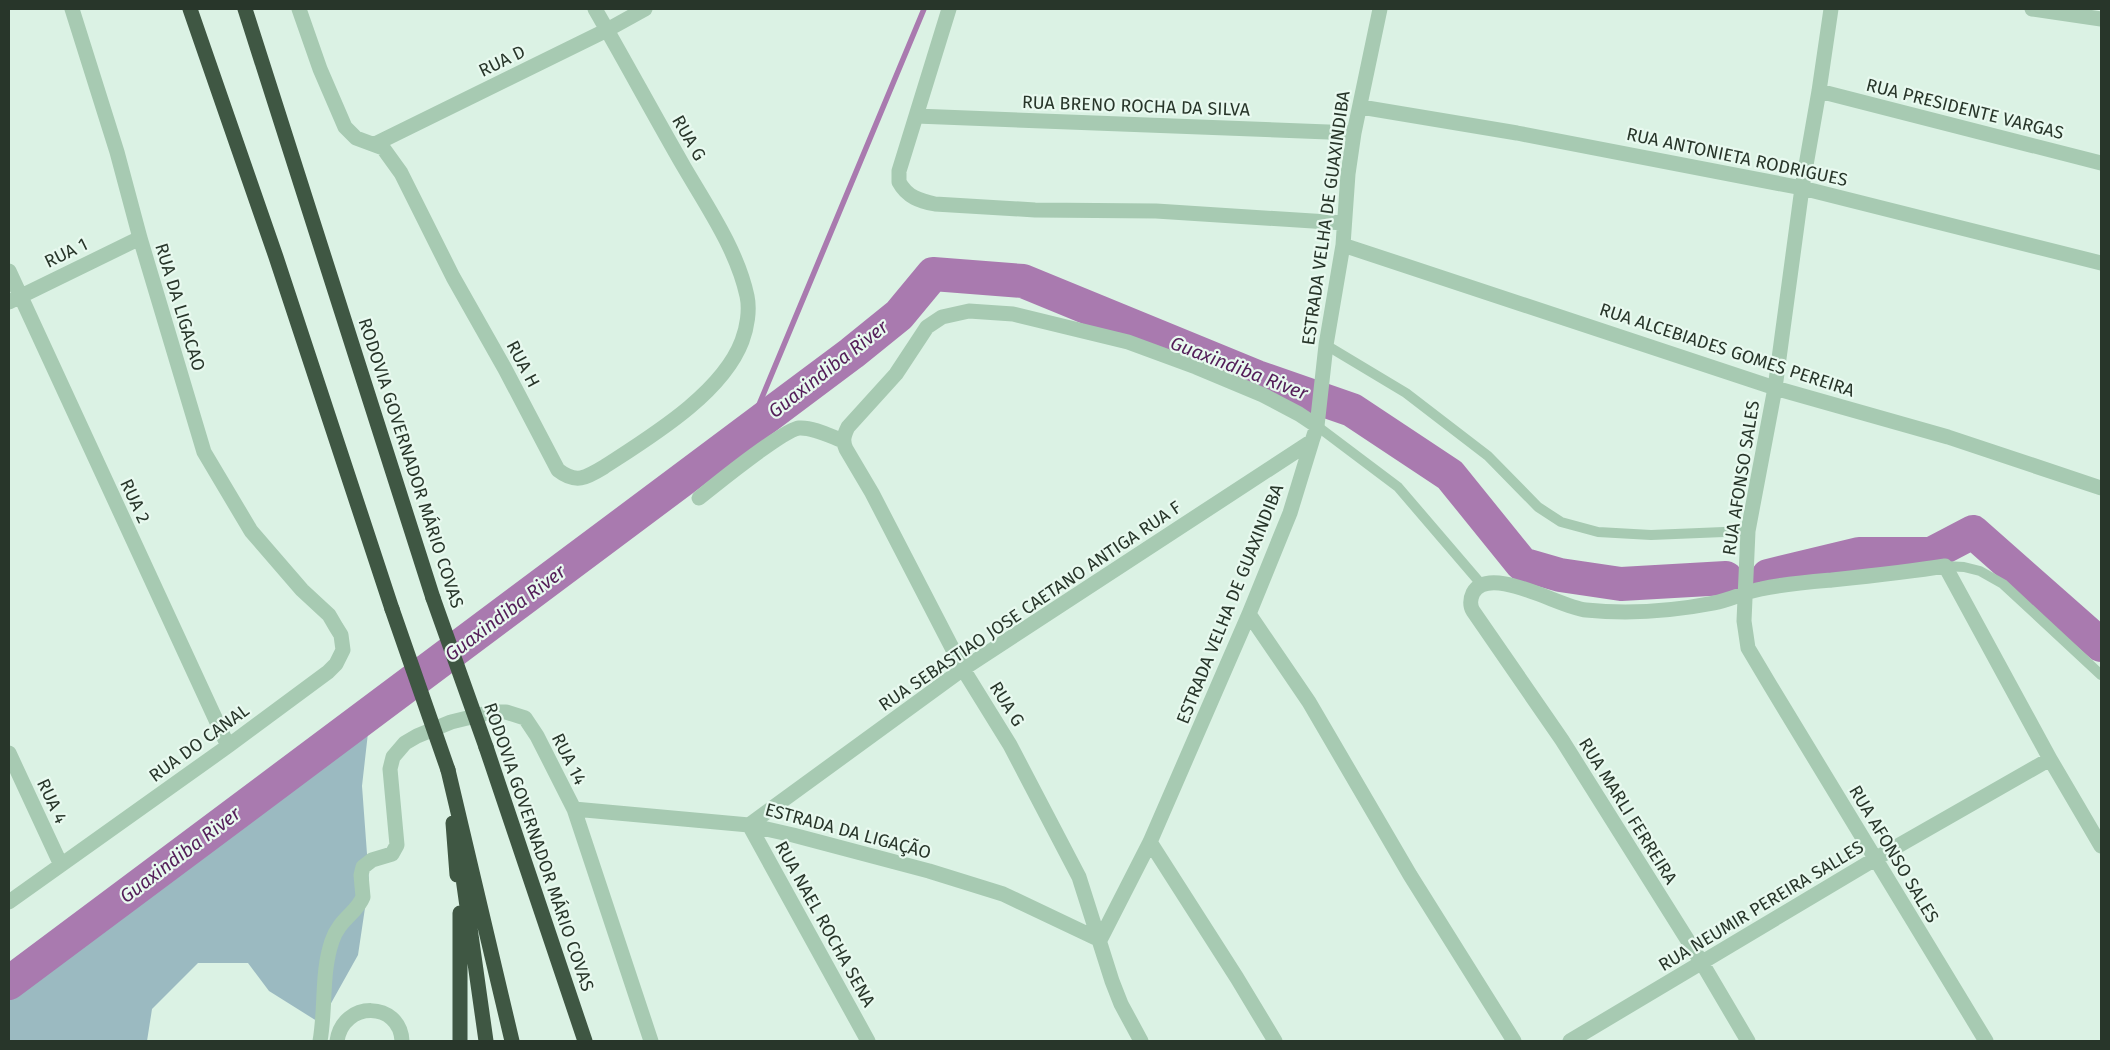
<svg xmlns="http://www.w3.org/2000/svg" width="2110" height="1050" viewBox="0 0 2110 1050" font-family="'Fira Sans',sans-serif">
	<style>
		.green { fill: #9bbac1 }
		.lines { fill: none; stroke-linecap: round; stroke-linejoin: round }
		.stream { stroke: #a97aaf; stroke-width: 5.5 }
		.river { stroke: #a97aaf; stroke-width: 34 }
		.lane { stroke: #a7cab2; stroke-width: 10 }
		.street { stroke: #a7cab2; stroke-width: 15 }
		.highway { stroke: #3f5743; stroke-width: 15 }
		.highway-bridge { stroke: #3f5743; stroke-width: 15 }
		.labels { text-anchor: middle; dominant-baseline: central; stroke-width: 4.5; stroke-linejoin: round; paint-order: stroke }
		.street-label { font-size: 18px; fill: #28362a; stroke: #e8f9ef }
		.water-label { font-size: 19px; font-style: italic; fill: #531d58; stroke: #e8f9ef }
	</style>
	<rect width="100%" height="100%" fill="#dbf2e4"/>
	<path class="green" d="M369,724L362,786L369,881L358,955L320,1023L269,991L248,963H198L152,1009L147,1041H9V984L330,743Z"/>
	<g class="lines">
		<path class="stream" d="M748,431L924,9"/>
		<path class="river" d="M1768,576L1859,554H1931L1973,532L2101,645
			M9,983L852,353L899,315L933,274L1023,281L1257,377L1352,410L1450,475L1522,564L1560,575L1621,584L1726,578"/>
		<path class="lane" d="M1326,345L1406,393L1488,456L1538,507L1561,522L1598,532L1651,535L1748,531
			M1317,426L1398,487L1482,585
			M1945,566L1964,567L1980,571L2003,584L2101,675"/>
		<path class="street" d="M299,9L320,69L345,127L356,138L383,148L401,173L453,277L505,369L558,470C576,484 586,478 604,467C650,437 722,394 742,341C747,328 750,310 747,296C737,250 708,208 684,167C654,115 625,61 595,9
			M949,9L899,171V182C907,197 920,201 935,204L1035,210L1156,211L1344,223
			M1831,9L1819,91L1802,188L1775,388L1748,531L1744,621L1748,648L1770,685L1986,1041
			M2032,9L2101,19
			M1819,91L2101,163
			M1361,107L1517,133L1802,188L2101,263
			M916,116L1354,133
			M375,144L607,30L645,9
			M1343,245L1775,388L1948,437L2101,488
			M9,271L228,746
			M9,302L140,238
			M699,498C715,485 783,430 799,428C813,427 830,436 843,441
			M1249,614L1309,702L1410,875L1514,1041
			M9,753L61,865
			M574,809L749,825L793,835L929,871L1003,894L1100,940
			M749,825L963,669L1312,441
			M749,825L868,1041
			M1150,842L1237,978L1275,1041
			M9,902L228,746L328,672L336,664L343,650L341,635L336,627L329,615L302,590L251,531L204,452L140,238L117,152L72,9
			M1100,940L1150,842L1249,614L1290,513L1312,441L1317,426L1326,345L1343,245L1348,174L1354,133L1380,9
			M320,1041C326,1008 321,973 332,941C339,919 357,913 363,897L361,875L363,867L372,860L392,854L397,845L390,769L393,757L405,743L417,736L451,722L492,712H506L525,718L537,736L574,809L651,1041
			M337,1041C343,1000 400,1001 402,1041
			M1141,1041L1121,1004L1112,981L1079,877L1010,745L963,669L872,493L846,449C842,441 844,435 848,427L896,374L927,327L942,317L969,311L1013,314L1128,342L1196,367L1263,395L1299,414L1317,426
			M1570,1041L1875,859L2050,759
			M1748,1041L1702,963L1562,740L1473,611C1470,606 1470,599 1473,593C1489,563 1561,608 1586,610C1627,614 1673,611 1714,603C1730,600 1745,592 1761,589C1784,584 1809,582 1832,580C1870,576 1908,572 1945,566L2050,759L2101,846"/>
		<path class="highway" d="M190,9L276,257L392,609
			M245,9L433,598
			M486,747L585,1041
			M448,770L512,1041
			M453,823L457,875
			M461,864L486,1041
			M460,1041V913"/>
		<path class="highway-bridge" d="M433,598L486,747
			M392,609L448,770"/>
	</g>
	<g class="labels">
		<g class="street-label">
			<text transform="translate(502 61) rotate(-26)">RUA D</text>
			<text transform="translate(1136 106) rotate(2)">RUA BRENO ROCHA DA SILVA</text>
			<text transform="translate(1965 109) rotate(14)">RUA PRESIDENTE VARGAS</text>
			<text transform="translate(689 138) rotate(60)">RUA G</text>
			<text transform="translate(1737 157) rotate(12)">RUA ANTONIETA RODRIGUES</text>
			<text transform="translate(1326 218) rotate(-82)">ESTRADA VELHA DE GUAXINDIBA</text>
			<text transform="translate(66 253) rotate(-26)">RUA 1</text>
			<text transform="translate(180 307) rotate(73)">RUA DA LIGACAO</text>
			<text transform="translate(1727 350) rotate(18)">RUA ALCEBIADES GOMES PEREIRA</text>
			<text transform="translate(523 364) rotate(62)">RUA H</text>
			<text transform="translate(411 463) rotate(72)">RODOVIA GOVERNADOR MÁRIO COVAS</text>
			<text transform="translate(1741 478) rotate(-81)">RUA AFONSO SALES</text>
			<text transform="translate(135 501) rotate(65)">RUA 2</text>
			<text transform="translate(1230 604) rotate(-68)">ESTRADA VELHA DE GUAXINDIBA</text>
			<text transform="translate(1030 606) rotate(-34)">RUA SEBASTIAO JOSE CAETANO ANTIGA RUA F</text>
			<text transform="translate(1007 704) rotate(58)">RUA G</text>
			<text transform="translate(199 743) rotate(-36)">RUA DO CANAL</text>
			<text transform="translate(569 759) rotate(63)">RUA 14</text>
			<text transform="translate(52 801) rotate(65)">RUA 4</text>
			<text transform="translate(1628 811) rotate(58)">RUA MARLI FERREIRA</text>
			<text transform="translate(848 831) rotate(15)">ESTRADA DA LIGAÇÃO</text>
			<text transform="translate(539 847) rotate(71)">RODOVIA GOVERNADOR MÁRIO COVAS</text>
			<text transform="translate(1894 854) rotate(59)">RUA AFONSO SALES</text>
			<text transform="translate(1761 906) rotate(-31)">RUA NEUMIR PEREIRA SALLES</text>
			<text transform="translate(825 924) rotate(61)">RUA NAEL ROCHA SENA</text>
		</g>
		<g class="water-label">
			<text transform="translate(1239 368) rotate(21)">Guaxindiba River</text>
			<text transform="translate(828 369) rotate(-38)">Guaxindiba River</text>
			<text transform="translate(505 613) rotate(-37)">Guaxindiba River</text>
			<text transform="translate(180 855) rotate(-37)">Guaxindiba River</text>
		</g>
	</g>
	<rect width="2110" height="1050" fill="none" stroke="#28362a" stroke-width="20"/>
</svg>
